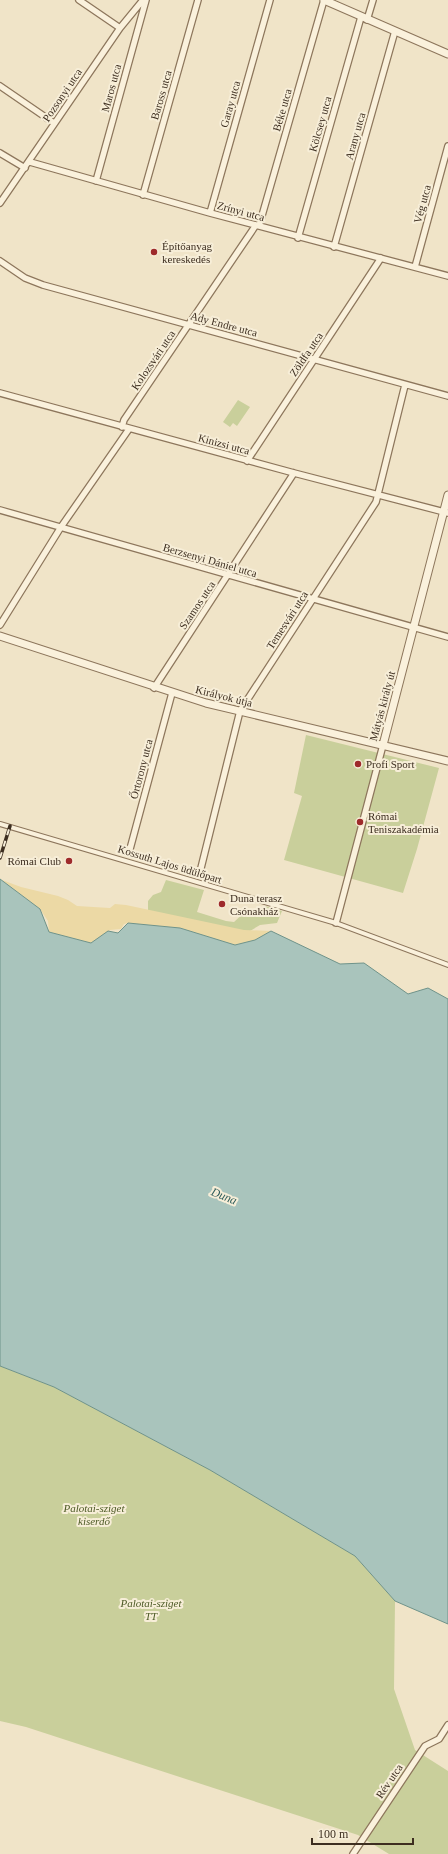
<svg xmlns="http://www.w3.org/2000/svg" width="448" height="1854" viewBox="0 0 448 1854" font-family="Georgia,serif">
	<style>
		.green { fill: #c9cf9b }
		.sand { fill: #ecd9a5 }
		.water { fill: #a9c4bc; stroke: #6f938a }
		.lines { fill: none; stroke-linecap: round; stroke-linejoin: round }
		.pedestrian-casing { stroke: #8d765c; stroke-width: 6 }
		.minor-casing { stroke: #8d765c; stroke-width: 8 }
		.tertiary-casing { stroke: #8d765c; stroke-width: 9 }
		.pedestrian { stroke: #faf1dc; stroke-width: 4 }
		.minor { stroke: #faf1dc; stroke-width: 5.5 }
		.tertiary { stroke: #faf1dc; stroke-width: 7 }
		.rail-casing { stroke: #3d2e20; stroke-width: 3.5 }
		.rail { stroke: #f7eed8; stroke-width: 2; stroke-dasharray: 6; stroke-linecap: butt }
		.poi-dot { fill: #9e2a2b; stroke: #f7eed8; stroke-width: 1.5 }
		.labels { text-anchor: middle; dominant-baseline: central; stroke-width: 4; stroke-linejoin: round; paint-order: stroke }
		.street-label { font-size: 11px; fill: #3d2e20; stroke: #f7eed8 }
		.poi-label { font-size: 11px; fill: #3d2e20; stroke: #f7eed8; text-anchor: start }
		.park-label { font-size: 11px; font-style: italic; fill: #4d5a26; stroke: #f7eed8 }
		.water-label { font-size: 12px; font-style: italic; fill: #2f5d5a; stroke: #f7eed8 }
	</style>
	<rect width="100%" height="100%" fill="#f0e4c8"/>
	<path class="green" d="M238,400L250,407L237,426L233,423L230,427L223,422Z
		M306,735L439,768L417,849L403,893L284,860L302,796L294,793Z
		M166,880L204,890L197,912L226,921L234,922L248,909L260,911L265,906L282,911L277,923L260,925L245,934L148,916V901L153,895L161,892Z
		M0,1366L54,1387L210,1470L355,1556L395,1601L394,1689L415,1750L448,1771V1854H389L358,1835L26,1727L0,1721Z"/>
	<path class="sand" d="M2,880L21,887L58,896L68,900L77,906L110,908L115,904L126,905L244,930L271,931L255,940L235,945L180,928L128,923L124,924L121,929L110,930L91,943L49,932L48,921L40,909Z"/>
	<path class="water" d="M0,879L40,909L49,932L91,943L108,931L118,933L128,923L180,928L235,945L255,940L271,931L340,964L364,963L408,994L428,988L448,999V1624L395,1601L355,1556L210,1470L54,1387L0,1366Z"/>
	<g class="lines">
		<g class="pedestrian-casing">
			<path id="pedestrian" d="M0,824L336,923L448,965"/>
		</g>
		<g class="minor-casing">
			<path id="minor" d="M79,0L120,28
				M367,20L373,0
				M0,86L54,123
				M0,153L25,168
				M30,162L210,213L448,276
				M96,181L146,0
				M143,195L198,0
				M0,203L120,28L143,0
				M210,213L270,0
				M259,226L324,0
				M298,238L361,17
				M334,247L395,31
				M0,261L25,278L43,285L448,396
				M415,267L448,146
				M0,393L294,473L448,513
				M122,427L124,420L256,225
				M247,461L381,258
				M0,510L448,637
				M0,625L61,527L129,429
				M154,688L294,473
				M130,849L172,693
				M200,872L240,711L376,502L405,385
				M336,923L383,745
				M353,1854L425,1746L439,1739L448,1725"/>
		</g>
		<g class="tertiary-casing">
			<path id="tertiary" d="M324,0L448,54
				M0,636L206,703L448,761
				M383,745L448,495"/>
		</g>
		<use href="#pedestrian" class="pedestrian"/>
		<use href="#minor" class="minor"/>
		<use href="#tertiary" class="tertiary"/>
		<g class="rail-casing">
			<path id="rail" d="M0,858L10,826"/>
		</g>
		<use href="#rail" class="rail"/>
	</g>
	<g class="poi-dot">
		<circle cx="154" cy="252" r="4"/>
		<circle cx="358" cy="764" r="4"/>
		<circle cx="360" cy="822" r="4"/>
		<circle cx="69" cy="861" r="4"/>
		<circle cx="222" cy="904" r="4"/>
	</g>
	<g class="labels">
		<g class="street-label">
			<text transform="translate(111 88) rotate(-75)">Maros utca</text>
			<text transform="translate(62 95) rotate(-56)">Pozsonyi utca</text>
			<text transform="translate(161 95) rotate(-74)">Baross utca</text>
			<text transform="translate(230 104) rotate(-74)">Garay utca</text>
			<text transform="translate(282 110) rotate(-74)">Béke utca</text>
			<text transform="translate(320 124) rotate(-74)">Kölcsey utca</text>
			<text transform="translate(355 136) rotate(-74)">Arany utca</text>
			<text transform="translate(422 204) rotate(-75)">Vég utca</text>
			<text transform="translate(241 211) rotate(15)">Zrínyi utca</text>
			<text transform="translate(224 324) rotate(15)">Ady Endre utca</text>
			<text transform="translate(306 354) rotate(-56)">Zöldfa utca</text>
			<text transform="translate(153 360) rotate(-56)">Kolozsvári utca</text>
			<text transform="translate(224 444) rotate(15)">Kinizsi utca</text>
			<text transform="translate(210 560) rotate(16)">Berzsenyi Dániel utca</text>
			<text transform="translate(197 605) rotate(-56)">Szamos utca</text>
			<text transform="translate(287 620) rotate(-57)">Temesvári utca</text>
			<text transform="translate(224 696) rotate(14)">Királyok útja</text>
			<text transform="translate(382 706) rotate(-75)">Mátyás király út</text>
			<text transform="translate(141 769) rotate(-75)">Őrtorony utca</text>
			<text transform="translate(170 864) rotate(17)">Kossuth Lajos üdülőpart</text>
			<text transform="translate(389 1781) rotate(-56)">Rév utca</text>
		</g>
		<g class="poi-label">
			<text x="162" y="246">Építőanyag<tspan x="162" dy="13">kereskedés</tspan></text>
			<text x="366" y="764">Profi Sport</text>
			<text x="368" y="816">Római<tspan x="368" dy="13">Teniszakadémia</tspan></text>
			<text x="61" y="861" text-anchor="end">Római Club</text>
			<text x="230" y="898">Duna terasz<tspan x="230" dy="13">Csónakház</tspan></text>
		</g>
		<g class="park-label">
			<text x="94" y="1508">Palotai-sziget<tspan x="94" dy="13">kiserdő</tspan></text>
			<text x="151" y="1603">Palotai-sziget<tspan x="151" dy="13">TT</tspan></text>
		</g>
		<g class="water-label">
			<text transform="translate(224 1196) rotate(22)">Duna</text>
		</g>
	</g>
	<path d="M312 1838v6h101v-6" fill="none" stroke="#3d2e20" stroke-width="2"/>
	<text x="318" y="1838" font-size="12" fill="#3d2e20" stroke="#f7eed8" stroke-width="3" paint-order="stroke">100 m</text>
</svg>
